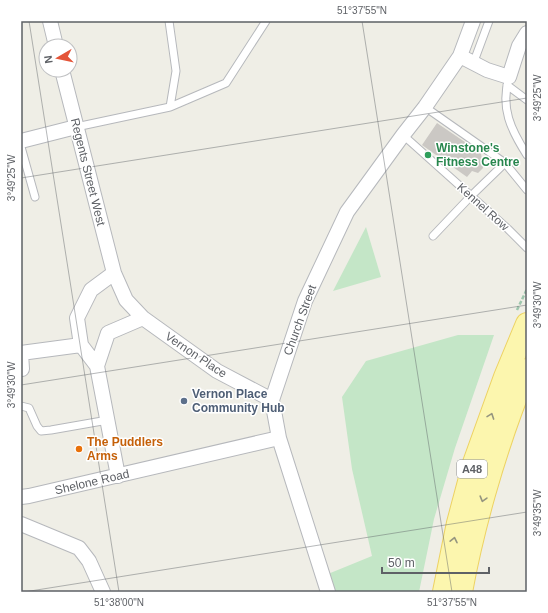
<svg xmlns="http://www.w3.org/2000/svg" width="548" height="613" viewBox="0 0 548 613" font-family="Arial,sans-serif">
	<style>
		.green { fill: #c4e6c7 }
		.building { fill: #cbc8c4 }
		.lines { fill: none; stroke-linecap: round; stroke-linejoin: round }
		.lane-casing { stroke: #b6b8bc; stroke-width: 9 }
		.street-casing { stroke: #b6b8bc; stroke-width: 16 }
		.primary-casing { stroke: #edd262; stroke-width: 24 }
		.path { stroke: #9dc6ad; stroke-width: 2.5; stroke-dasharray: 4 2; stroke-linecap: butt }
		.lane { stroke: #fff; stroke-width: 7 }
		.street { stroke: #fff; stroke-width: 14 }
		.primary { stroke: #fcf6ae; stroke-width: 22 }
		.oneway { stroke: #95957f }
		.ticks { fill: none; stroke: #5e6166; stroke-width: 1; stroke-opacity: 0.45 }
		.leisure-dot { fill: #2e9e5b; stroke: #fff; stroke-width: 1.5 }
		.service-dot { fill: #5c6f8a; stroke: #fff; stroke-width: 1.5 }
		.food-dot { fill: #e8710a; stroke: #fff; stroke-width: 1.5 }
		.labels { text-anchor: middle; dominant-baseline: central; stroke-width: 3; stroke-linejoin: round; paint-order: stroke }
		.shield { fill: #fff; stroke: #8e9094; stroke-width: 1 }
		.shield-label { font-size: 11px; font-weight: bold; fill: #5e6166 }
		.leisure-label { font-size: 12px; font-weight: bold; fill: #27864d; stroke: #fff; text-anchor: start }
		.street-label { font-size: 12px; fill: #5e6166; stroke: #fff }
		.service-label { font-size: 12px; font-weight: bold; fill: #4e5e75; stroke: #fff; text-anchor: start }
		.food-label { font-size: 12px; font-weight: bold; fill: #c56008; stroke: #fff; text-anchor: start }
		.neatline { fill: none; stroke: #5e6166; stroke-width: 1.5 }
		.ticks-label { font-size: 10px; text-anchor: middle; fill: #5e6166 }
	</style>
	<rect width="100%" height="100%" fill="#efeee6"/>
	<path class="green" d="M366,227L381,277L333,291Z
		M458,335H494L455,448L434,519L419,592H328L323,576L372,556L352,469L342,397L366,361Z"/>
	<path class="building" d="M437,123L481,153L483,168L478,173L472,171L467,177L422,145Z"/>
	<g class="lines">
		<g class="lane-casing">
			<path id="lane" d="M473,64L489,21
				M509,77C500,108 511,130 527,155
				M507,85L527,100
				M170,107L226,83L266,21
				M425,107L505,163L527,190
				M76,127L170,107L176,71L169,21
				M403,135L508,229L527,248
				M21,147L35,197
				M433,236L471,196L505,163
				M21,406L29,408L37,426L41,431L51,430L108,420"/>
		</g>
		<g class="street-casing">
			<path id="street" d="M50,21L56,46
				M460,56L487,70L509,77L519,46L527,33
				M62,70L114,273L126,300L143,318L217,371L272,400
				M21,141L76,127
				M114,273L91,290L77,318L81,345L97,366L118,476
				M21,353L81,345
				M21,353L22,369
				M97,366L108,333L143,318
				M21,497L29,496L279,438
				M21,524L79,548L89,561L103,592
				M328,592L279,438L272,400L305,301L347,212L403,135L425,107L460,56L473,21"/>
		</g>
		<g class="primary-casing">
			<path id="primary" d="M444,592L458,523L474,463L505,377L527,324
				M461,592C467,559 475,526 484,494C496,452 510,410 527,370"/>
		</g>
		<path class="path" d="M517,310L527,289"/>
		<use href="#lane" class="lane"/>
		<use href="#street" class="street"/>
		<use href="#primary" class="primary"/>
	</g>
	<defs><path id="oneway-chevron" d="M-2-3.5L2.5 0L-2 3.5" fill="none" stroke-width="1.6" stroke-linecap="round" stroke-linejoin="round"/></defs>
	<g class="oneway">
		<use href="#oneway-chevron" transform="translate(491 416) rotate(-70)"/>
		<use href="#oneway-chevron" transform="translate(483 499) rotate(106)"/>
		<use href="#oneway-chevron" transform="translate(454 540) rotate(-78)"/>
	</g>
	<path class="ticks" d="M29,21L119,592M362,21L452,592M21,178L527,98M21,385L527,305M24,592L527,512"/>
	<circle class="leisure-dot" cx="428" cy="155" r="4"/>
	<circle class="service-dot" cx="184" cy="401" r="4"/>
	<circle class="food-dot" cx="79" cy="449" r="4"/>
	<g class="labels">
		<rect class="shield" x="457" y="460" width="30" height="18" rx="3"/>
		<g class="shield-label">
			<text x="472" y="469">A48</text>
		</g>
		<g class="leisure-label">
			<text x="436" y="148">Winstone's<tspan x="436" dy="14">Fitness Centre</tspan></text>
		</g>
		<g class="street-label">
			<text transform="translate(88 172) rotate(76)">Regents Street West</text>
			<text transform="translate(483 207) rotate(42)">Kennel Row</text>
			<text transform="translate(300 320) rotate(-70)">Church Street</text>
			<text transform="translate(196 355) rotate(34)">Vernon Place</text>
			<text transform="translate(92 482) rotate(-13)">Shelone Road</text>
		</g>
		<g class="service-label">
			<text x="192" y="394">Vernon Place<tspan x="192" dy="14">Community Hub</tspan></text>
		</g>
		<g class="food-label">
			<text x="87" y="442">The Puddlers<tspan x="87" dy="14">Arms</tspan></text>
		</g>
	</g>
	<rect width="548" height="613" fill="none" stroke="#ffffff" stroke-width="44"/>
	<g transform="translate(58 58) rotate(261)"><circle r="19" fill="#ffffff" stroke="#bfc0c2"/>
	<path d="M0-3L7 15L0 10L-7 15Z" fill="#e45438"/>
	<text y="-6" font-size="11" font-weight="bold" text-anchor="middle" fill="#5e6166">N</text>
	</g>
	<path d="M382 567v6h107v-6" fill="none" stroke="#5e6166" stroke-width="2"/>
	<text x="388" y="567" font-size="12" fill="#5e6166" stroke="#ffffff" stroke-width="3" paint-order="stroke">50 m</text>
	<rect x="22" y="22" width="504" height="569" class="neatline"/>
	<g class="ticks-label">
		<text x="362" y="14">51°37'55"N</text>
		<text transform="translate(537 98) rotate(-90)" y="4">3°49'25"W</text>
		<text transform="translate(11 178) rotate(-90)" y="4">3°49'25"W</text>
		<text transform="translate(537 305) rotate(-90)" y="4">3°49'30"W</text>
		<text transform="translate(11 385) rotate(-90)" y="4">3°49'30"W</text>
		<text transform="translate(537 513) rotate(-90)" y="4">3°49'35"W</text>
		<text x="119" y="606">51°38'00"N</text>
		<text x="452" y="606">51°37'55"N</text>
	</g>
</svg>
